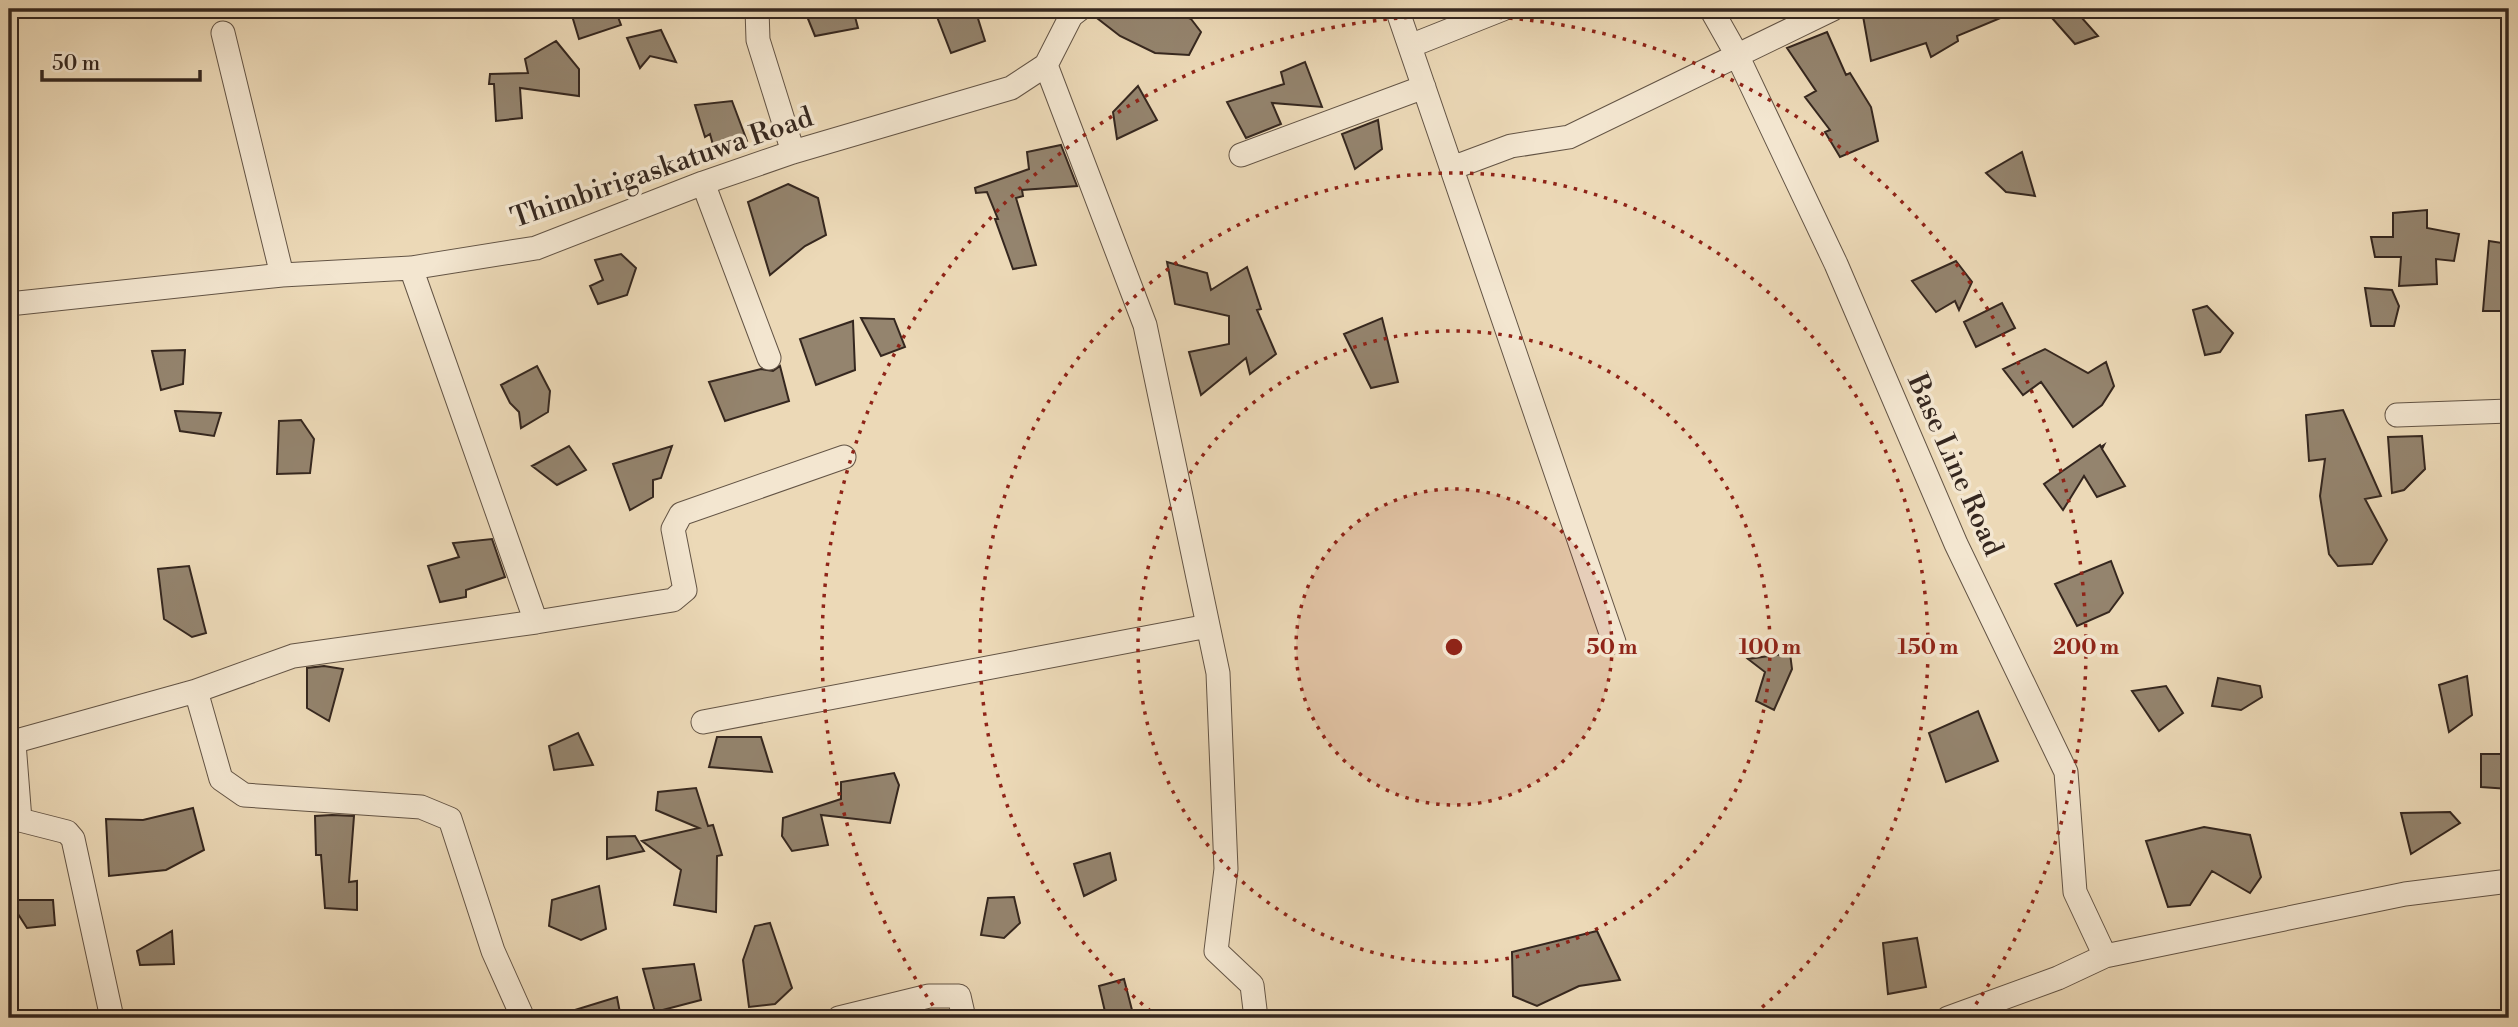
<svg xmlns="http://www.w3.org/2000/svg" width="2518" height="1027" viewBox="0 0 2518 1027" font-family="'Libre Bodoni',serif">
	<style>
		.building { fill: #94846e; stroke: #35271f; stroke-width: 2 }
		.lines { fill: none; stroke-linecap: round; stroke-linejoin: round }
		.minor-casing { stroke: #635445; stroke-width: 25 }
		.minor { stroke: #f3e6d0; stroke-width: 23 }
		.ring { fill: none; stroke: #8f2418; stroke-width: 3.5; stroke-dasharray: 3.5 7 }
		.labels { text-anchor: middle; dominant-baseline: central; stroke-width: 7; stroke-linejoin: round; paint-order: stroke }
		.street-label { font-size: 28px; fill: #35271f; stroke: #f3e6d0 }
		.centre { fill: #8f2418; stroke: #f3e6d0; stroke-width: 3.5 }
		.ring-label { font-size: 21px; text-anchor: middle; font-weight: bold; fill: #8f2418; stroke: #f3e6d0; stroke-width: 7; stroke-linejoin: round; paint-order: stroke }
	</style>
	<rect width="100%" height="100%" fill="#ecd9b7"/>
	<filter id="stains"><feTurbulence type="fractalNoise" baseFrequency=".00286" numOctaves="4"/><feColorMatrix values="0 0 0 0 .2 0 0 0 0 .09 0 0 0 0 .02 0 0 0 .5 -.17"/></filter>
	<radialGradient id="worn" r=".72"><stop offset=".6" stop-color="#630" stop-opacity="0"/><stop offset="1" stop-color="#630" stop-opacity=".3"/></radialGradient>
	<path class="building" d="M570,9H615L621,25L579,39Z
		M804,9H853L858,28L815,36Z
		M934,9H975L985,41L951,53Z
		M1108,9H1170L1191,19L1201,32L1189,55L1155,53L1120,36L1093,15Z
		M1876,9H2022L1957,36L1958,41L1931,57L1926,43L1871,61L1863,16Z
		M2044,9H2074L2098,36L2075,44Z
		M661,30L676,62L650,56L640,68L627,38Z
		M1827,32L1846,75L1850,73L1871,107L1878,141L1840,157L1825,132L1830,130L1805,97L1816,91L1787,48Z
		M556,41L579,69V96L520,88L522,118L496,121L494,84H489L490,74L528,73L525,59Z
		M1305,62L1322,107L1272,103L1281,124L1246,138L1227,102L1284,84L1281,72Z
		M1138,86L1157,120L1117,139L1113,112Z
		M732,101L747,141L716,156L710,134L705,137L695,105Z
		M1378,120L1382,149L1355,169L1342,134Z
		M1061,145L1077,186L1022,190L1023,196L1016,198L1036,265L1013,269L995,219H998L987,192L976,193L975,188L1029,169L1027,152Z
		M2022,152L2035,196L2006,192L1986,173Z
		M788,184L818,198L826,235L805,246L770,275L748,202Z
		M2427,210V228L2459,234L2454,261L2436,259L2437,284L2399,286L2401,257H2375L2371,237H2393V213Z
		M2489,241L2509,244V311H2483Z
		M621,254L636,268L627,295L598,304L590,286L603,280L595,260Z
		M1956,261L1972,282L1959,310L1955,301L1936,312L1912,281Z
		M1167,262L1207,273L1211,290L1247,267L1261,309L1257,310L1276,354L1250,374L1246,358L1201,395L1189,352L1229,344V316L1175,304Z
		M2365,288L2392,290L2399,306L2394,326H2371Z
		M2002,303L2015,328L1976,347L1964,322Z
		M2207,306L2233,333L2220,352L2205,355L2193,310Z
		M861,318L894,319L905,347L881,356Z
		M1382,318L1398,382L1371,388L1344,334Z
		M853,321L855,370L816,385L800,339Z
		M2045,349L2088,373L2106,362L2114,386L2102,405L2073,427L2041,382L2023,395L2003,369Z
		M185,350L183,384L161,390L152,351Z
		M537,366L550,391L548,412L521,428L519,412L510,403L501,385Z
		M780,366L789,401L725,421L709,382L761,369L773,371Z
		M2343,410L2381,496L2365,499L2387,540L2372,564L2338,566L2329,554L2320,496L2325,459L2309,461L2306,415Z
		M175,411L221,413L214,436L180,431Z
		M301,420L314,439L310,473L277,474L279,421Z
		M2422,436L2425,469L2404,490L2392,493L2388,437Z
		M2100,445L2101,447L2104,445L2102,449L2125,486L2097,497L2084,476L2063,510L2044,484Z
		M569,446L586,470L557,485L532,466Z
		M672,446L661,478L653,480V497L630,510L613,464Z
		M492,539L505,577L466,590V597L440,602L428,566L459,557L453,543Z
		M2111,561L2123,593L2109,612L2077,626L2055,584Z
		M189,566L206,633L192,637L164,619L158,569Z
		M1790,653L1792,669L1774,710L1756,701L1765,672L1748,659Z
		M324,666L343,669L329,721L307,708V668Z
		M2467,676L2472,715L2449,732L2439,685Z
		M2218,678L2260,686L2262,697L2241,710L2212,706Z
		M2166,686L2183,713L2159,731L2132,691Z
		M1978,711L1998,761L1946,782L1929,733Z
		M578,733L593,765L554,770L549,746Z
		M717,737H761L772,772L709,767Z
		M2481,754H2509V789L2481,787Z
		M894,773L899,785L890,823L821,815L828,845L792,851L782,836L783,818L841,799V782Z
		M696,788L708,826L713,825L722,855L717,856L716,912L674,905L681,870L642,841L699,828L656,810L658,792Z
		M193,808L204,850L166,870L109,876L106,819L143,820Z
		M2450,812L2460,823L2411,854L2401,813Z
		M332,815L354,816L349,882L357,881V910L325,908L321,855H316L315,816Z
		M2204,827L2250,835L2261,877L2250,893L2212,871L2190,905L2168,907L2146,841Z
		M635,836L644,851L607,859V837Z
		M1110,853L1116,880L1084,896L1074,864Z
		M599,886L606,929L581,940L549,926L552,900Z
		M1014,897L1020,923L1004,938L981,935L988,898Z
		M9,900H53L55,925L27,928Z
		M770,923L792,988L775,1004L749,1007L743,960L755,926Z
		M172,931L174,964L140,965L137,951Z
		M1597,931L1620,980L1579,986L1537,1006L1513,996L1512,952Z
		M1917,938L1926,987L1888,994L1883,943Z
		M694,964L701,1000L655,1012L643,969Z
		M1124,979L1132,1010L1106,1016L1099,986Z
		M617,997L621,1018H563L562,1014Z"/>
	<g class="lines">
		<g class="minor-casing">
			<path id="minor" d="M757,9L758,40L793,152
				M1397,9L1614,642
				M1711,9L1737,55L1836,264L1956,544L2066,772L2075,892L2105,956
				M223,33L282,275
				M1410,46L1503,9
				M1046,65L1145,325L1218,673L1226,869L1216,951L1252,985L1256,1018
				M1241,155L1424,87
				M1452,168L1511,146L1569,137L1833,9
				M703,183L769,358
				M9,304L282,275L411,268L536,248L703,183L793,152L1011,88L1046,65L1071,16L1080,9
				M2397,415L2509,411
				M536,622L673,600L685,590L673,529L681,514L844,457
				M196,691L221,779L244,795L421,807L450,819L493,951L523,1018
				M703,722L1208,626
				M9,743L196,691L293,656L536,622L411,268
				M14,743L20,820L67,832L73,839L112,1018
				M839,1018L929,996H959L964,1018
				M1948,1018L2058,978L2105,956L2405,894L2509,881"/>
		</g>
		<use href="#minor" class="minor"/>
	</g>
	<circle cx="1454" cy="647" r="158" fill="#8f2418" fill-opacity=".12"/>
	<g class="ring">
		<circle cx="1454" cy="647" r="158"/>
		<circle cx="1454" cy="647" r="316"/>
		<path d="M1159 1018A474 474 0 1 1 1749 1018"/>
		<path d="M939 1014A632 632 0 1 1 1969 1014"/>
	</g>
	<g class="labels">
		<g class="street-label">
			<text transform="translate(662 168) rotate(-19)">Thimbirigaskatuwa Road</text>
			<text transform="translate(1955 465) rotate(66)">Base Line Road</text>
		</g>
	</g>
	<circle cx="1454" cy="647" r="10" class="centre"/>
	<g class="ring-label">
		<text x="1612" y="654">50 m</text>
		<text x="1770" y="654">100 m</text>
		<text x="1928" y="654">150 m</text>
		<text x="2086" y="654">200 m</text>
	</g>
	<rect width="2518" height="1027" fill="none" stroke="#ecd9b7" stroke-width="35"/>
	<rect x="10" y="10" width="2497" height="1006" fill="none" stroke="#35271f" stroke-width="3.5"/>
	<rect x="18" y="18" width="2483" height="992" fill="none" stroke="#35271f" stroke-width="2"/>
	<path d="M42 70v10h158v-10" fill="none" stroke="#35271f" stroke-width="3.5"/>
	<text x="52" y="70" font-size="21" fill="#35271f" stroke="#f3e6d0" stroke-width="5" paint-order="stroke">50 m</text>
	<rect width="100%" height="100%" filter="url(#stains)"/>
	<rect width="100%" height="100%" fill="url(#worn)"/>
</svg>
